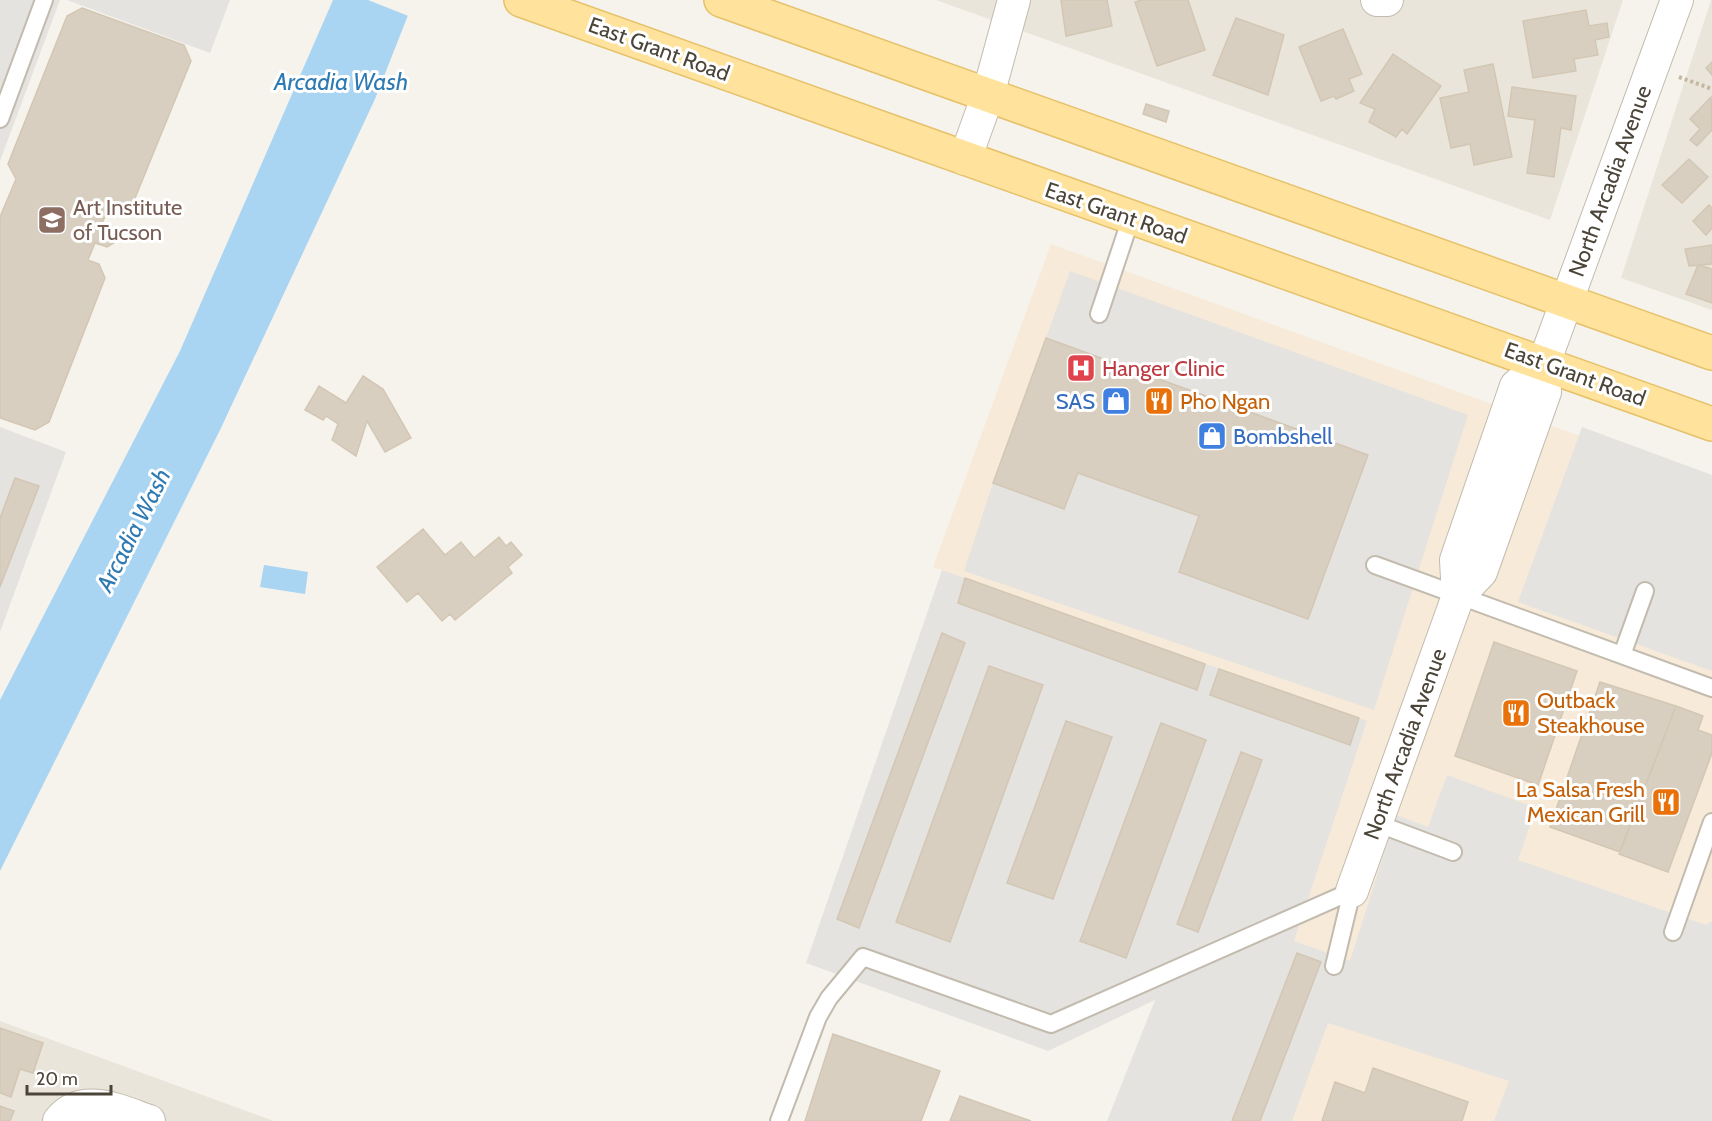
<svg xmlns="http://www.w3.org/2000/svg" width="1712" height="1121" viewBox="0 0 1712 1121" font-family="Cabin,sans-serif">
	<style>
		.residential { fill: #eae5da }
		.commercial { fill: #f7ead8 }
		.parking { fill: #e5e3e0 }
		.water { fill: #a9d4f2 }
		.pier { fill: #f6f3ec }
		.building { fill: #d8cfc1; stroke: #d3c7b4; stroke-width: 1.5 }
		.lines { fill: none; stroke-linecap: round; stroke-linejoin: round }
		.lane-casing { stroke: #c2bbae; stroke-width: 20 }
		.street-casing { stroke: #c2bbae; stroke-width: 34 }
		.primary-casing { stroke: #e6c16a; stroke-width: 36 }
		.path { stroke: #c4b79f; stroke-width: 4; stroke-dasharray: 3 3; stroke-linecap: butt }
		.lane { stroke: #fff; stroke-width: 16 }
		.street { stroke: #fff; stroke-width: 32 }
		.primary { stroke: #ffe39c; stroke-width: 33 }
		.labels { text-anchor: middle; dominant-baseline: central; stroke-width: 6; stroke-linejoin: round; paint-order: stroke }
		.street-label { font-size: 22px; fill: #4b4439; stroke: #fff }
		.education-label { font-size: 22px; fill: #785e54; stroke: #fff; text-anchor: start }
		.health-label { font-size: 22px; fill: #be3a42; stroke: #fff; text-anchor: start }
		.shop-label { font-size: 22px; fill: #366cbe; stroke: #fff; text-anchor: end }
		.food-label { font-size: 22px; fill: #c56008; stroke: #fff; text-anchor: start }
		.water-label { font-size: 24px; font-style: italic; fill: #2e7ab2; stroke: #fff }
	</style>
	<rect width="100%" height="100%" fill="#f6f3ec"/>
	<path class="residential" d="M936,0H1623L1550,220Z
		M1711,0H1712V310L1621,278Z
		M0,1021L274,1121H0Z"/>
	<path class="commercial" d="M1051,244L1712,484V1121H1228L1367,721L933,567Z"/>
	<path class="parking" d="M0,0H60L0,161Z
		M67,0H230L210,53Z
		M1070,271L1468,415L1374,710L964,571L993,483L1064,509L1078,473L1199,516L1180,572L1308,619L1367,455L1046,338Z
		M0,427L66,452L0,632Z
		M1582,427L1712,475V671L1518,602Z
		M942,570L1367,721L1294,941L1350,961L1396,815L1428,827L1447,775L1536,808L1518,860L1706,925L1712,921V1121H1494L1509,1081L1328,1023L1292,1121H1107L1155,1000L1048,1051L806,963Z"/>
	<path class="water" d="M333,0H414L375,99L220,430L0,871V700L180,351Z
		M264,565L308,572L305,594L260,587Z"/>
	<path class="pier" d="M368,0H417L411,17Z"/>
	<path class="building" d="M1061,0H1107L1112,26L1066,36Z
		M1142,0H1188L1205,50L1157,66L1135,2Z
		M82,8L184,45L191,61L133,203L119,213L108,208L102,224L115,228L118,234L117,241L107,247L95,243L88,260L99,264L105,278L49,422L35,430L0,418V217L16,179L8,164L67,16Z
		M1586,10L1589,26L1607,23L1609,37L1595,40L1598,55L1574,59L1576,71L1533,78L1523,21Z
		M1236,18L1284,35L1268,95L1213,75Z
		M1343,29L1362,74L1349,79L1354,91L1336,99L1334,96L1321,101L1299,47Z
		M1393,54L1441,86L1407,134L1402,129L1396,137L1369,122L1375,109L1360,103Z
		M1712,62V75L1706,68Z
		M1493,64L1512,157L1474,165L1470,144L1451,148L1440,98L1469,92L1464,70Z
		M1512,87L1576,96L1571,130L1561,128L1554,177L1527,173L1535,120L1508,116Z
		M1711,97L1712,130L1697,146L1690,140L1700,129L1690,119Z
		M1146,104L1169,111L1166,122L1143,114Z
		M1689,159L1708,177L1682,203L1662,185Z
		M1709,205L1712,208V228L1706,235L1693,221Z
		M1712,245V264L1689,266L1685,249Z
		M1698,265L1712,269V303L1686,294Z
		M1046,338L1368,455L1308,619L1179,572L1199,516L1078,473L1064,509L993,483Z
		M363,376L383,389L411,438L385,452L367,421L356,456L332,440L338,424L326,416L323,420L305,410L319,386L346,403Z
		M15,478L39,486L0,587V518Z
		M423,529L445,555L461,542L474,558L499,537L506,546L511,542L522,555L508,567L512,573L455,620L450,614L442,621L418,593L407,602L377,567Z
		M965,578L1205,664L1197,690L958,603Z
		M942,633L965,643L859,928L837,919Z
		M1494,642L1577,671L1538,785L1455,756Z
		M989,666L1043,685L950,942L896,922Z
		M1219,669L1359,718L1350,745L1210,695Z
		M1600,682L1676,706L1620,852L1550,827Z
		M1676,706L1703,716L1698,730L1712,735V753L1668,872L1619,854Z
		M1066,721L1112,737L1053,899L1007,883Z
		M1161,723L1206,740L1126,958L1080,941Z
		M1241,752L1262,760L1198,932L1177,924Z
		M1297,953L1321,962L1260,1121H1232Z
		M0,1028L43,1043L33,1073L20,1069L11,1097L0,1093Z
		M833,1034L940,1071L921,1121H805Z
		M1373,1068L1468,1102L1462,1121H1322L1335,1082L1365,1093Z
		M960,1096L1031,1121H950Z
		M0,1106L14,1111L10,1121H0Z"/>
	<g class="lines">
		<g class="lane-casing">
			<path id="lane" d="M0,119L44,0
				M1099,314L1131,218
				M1375,565L1712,688
				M1622,655L1645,591
				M1376,823L1453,852
				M1673,932L1712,822
				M1334,966L1352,891
				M779,1121L818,1017L829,998L863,957L1051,1024L1352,891"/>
		</g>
		<g class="street-casing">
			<path id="street" d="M1377,0H1387
				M965,159L988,95L1014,0
				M1544,363L1516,386L1456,560L1458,596L1481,572L1545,392L1544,363L1677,0
				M1352,891L1458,596
				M59,1121C82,1092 120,1111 149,1121"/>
		</g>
		<g class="primary-casing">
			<path id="primary" d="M521,0L1712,424
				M721,0L1712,353"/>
		</g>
		<path class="path" d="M1679,77L1712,89"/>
		<use href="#lane" class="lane"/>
		<use href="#street" class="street"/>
		<use href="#primary" class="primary"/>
	</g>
	<defs>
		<g id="university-square" transform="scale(1.5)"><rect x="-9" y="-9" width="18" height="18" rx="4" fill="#8d6e63" stroke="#fff"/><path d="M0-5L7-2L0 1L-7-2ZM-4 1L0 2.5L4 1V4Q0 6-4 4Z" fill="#fff"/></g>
		<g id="hospital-square" transform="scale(1.5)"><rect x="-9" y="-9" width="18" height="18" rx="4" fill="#e0444e" stroke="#fff"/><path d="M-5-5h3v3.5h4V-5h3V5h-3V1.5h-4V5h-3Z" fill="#fff"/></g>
		<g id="shop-square" transform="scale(1.5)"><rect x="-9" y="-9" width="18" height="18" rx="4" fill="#3f7fe0" stroke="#fff"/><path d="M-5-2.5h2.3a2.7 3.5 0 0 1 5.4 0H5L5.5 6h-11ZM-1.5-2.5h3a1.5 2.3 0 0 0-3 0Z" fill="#fff"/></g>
		<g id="restaurant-square" transform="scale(1.5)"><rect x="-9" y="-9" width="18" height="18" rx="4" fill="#e8710a" stroke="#fff"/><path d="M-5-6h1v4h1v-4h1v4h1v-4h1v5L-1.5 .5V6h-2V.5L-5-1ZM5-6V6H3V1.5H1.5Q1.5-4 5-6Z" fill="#fff"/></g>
	</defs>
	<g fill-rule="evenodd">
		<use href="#university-square" x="52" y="220"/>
		<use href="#hospital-square" x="1081" y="368"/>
		<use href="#shop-square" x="1116" y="401"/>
		<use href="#restaurant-square" x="1159" y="401"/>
		<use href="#shop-square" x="1212" y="436"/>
		<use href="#restaurant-square" x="1516" y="713"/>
		<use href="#restaurant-square" x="1666" y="802"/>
	</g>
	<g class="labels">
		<g class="street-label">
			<text transform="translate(659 49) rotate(20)">East Grant Road</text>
			<text transform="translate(1610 181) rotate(-70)">North Arcadia Avenue</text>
			<text transform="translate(1116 213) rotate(19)">East Grant Road</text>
			<text transform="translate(1575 374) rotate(20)">East Grant Road</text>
			<text transform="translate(1405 744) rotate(-70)">North Arcadia Avenue</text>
		</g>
		<g class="education-label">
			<text x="73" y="207">Art Institute<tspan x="73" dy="25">of Tucson</tspan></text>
		</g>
		<g class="health-label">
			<text x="1102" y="368">Hanger Clinic</text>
		</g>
		<g class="shop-label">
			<text x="1095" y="401">SAS</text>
			<text x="1233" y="436" text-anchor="start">Bombshell</text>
		</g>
		<g class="food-label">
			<text x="1180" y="401">Pho Ngan</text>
			<text x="1537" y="700">Outback<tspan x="1537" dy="25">Steakhouse</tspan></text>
			<text x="1645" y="789" text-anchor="end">La Salsa Fresh<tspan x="1645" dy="25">Mexican Grill</tspan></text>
		</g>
		<g class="water-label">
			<text x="341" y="81">Arcadia Wash</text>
			<text transform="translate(133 530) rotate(-63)">Arcadia Wash</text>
		</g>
	</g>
	<path d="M27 1085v9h84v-9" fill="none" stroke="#4b4439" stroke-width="3"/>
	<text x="36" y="1085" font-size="18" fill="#4b4439" stroke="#ffffff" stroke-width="4.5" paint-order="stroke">20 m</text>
</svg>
